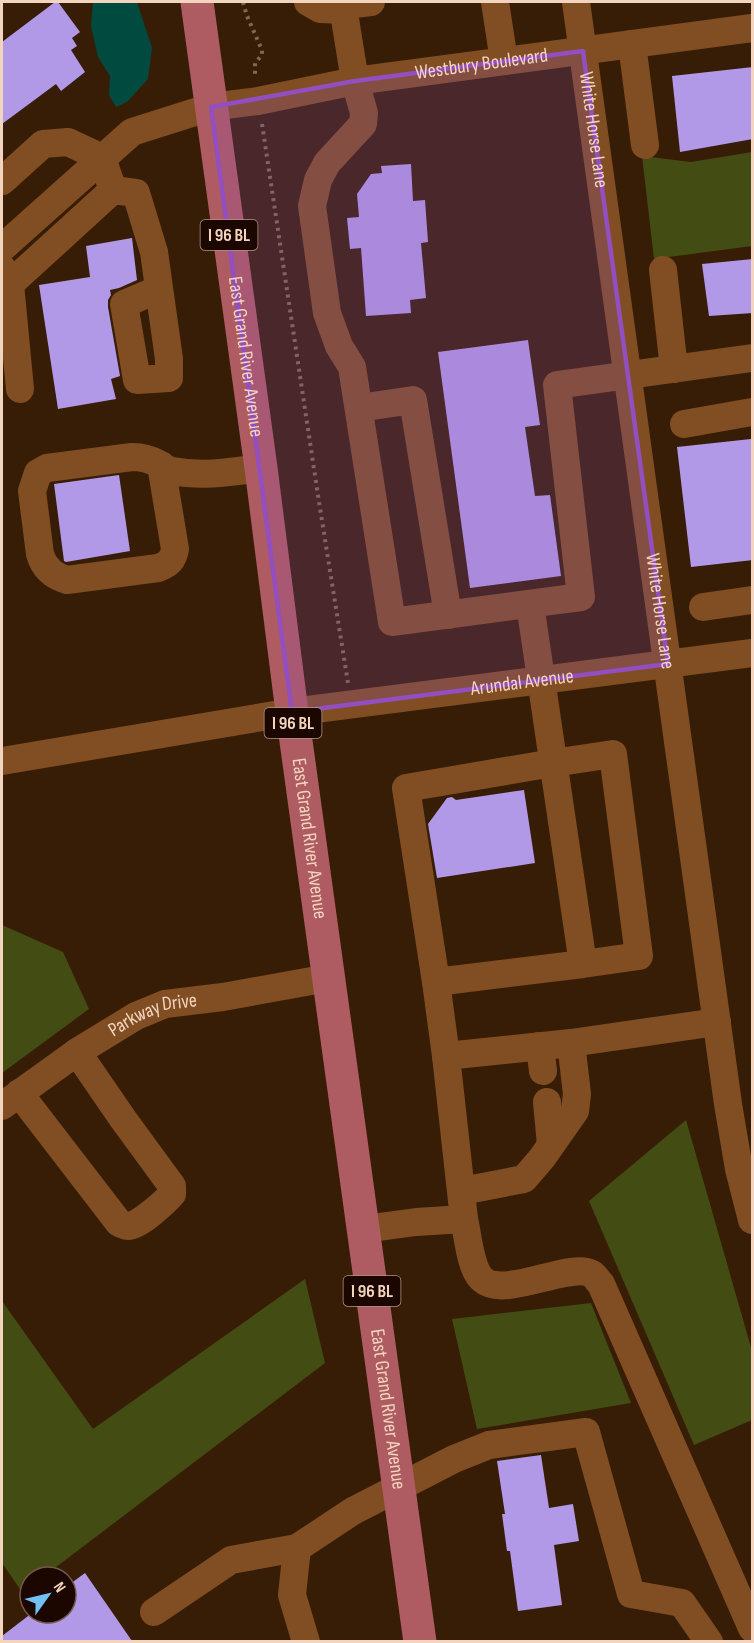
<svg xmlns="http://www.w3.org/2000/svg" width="754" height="1643" viewBox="0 0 754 1643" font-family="'Sofia Sans Condensed',sans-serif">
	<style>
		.green { fill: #434c12 }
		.water { fill: #004a3f }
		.building { fill: #b299e7 }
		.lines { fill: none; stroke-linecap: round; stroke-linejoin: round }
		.path { stroke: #836751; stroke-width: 4; stroke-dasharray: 3 4.5; stroke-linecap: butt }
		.minor { stroke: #814e23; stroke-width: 28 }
		.major { stroke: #ae5b61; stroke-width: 33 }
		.marked { fill: #934ebf; fill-opacity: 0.2; stroke: #934ebf; stroke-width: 4.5; stroke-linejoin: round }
		.labels { text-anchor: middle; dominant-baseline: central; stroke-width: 6; stroke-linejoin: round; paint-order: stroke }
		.shield { fill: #1b0700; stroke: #b29786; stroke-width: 1.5 }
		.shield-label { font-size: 18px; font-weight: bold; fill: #f3d5bf }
		.street-label { font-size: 20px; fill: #f3d5bf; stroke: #1b0700 }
	</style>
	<rect width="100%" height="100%" fill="#371d06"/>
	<path class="green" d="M752,152V246L654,259L642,156L691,162Z
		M2,925L63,952L89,1009L2,1073Z
		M686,1120L752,1351V1420L694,1445L589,1201Z
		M305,1279L325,1363L43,1577H30V1586L22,1592L2,1563V1301L93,1429Z
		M591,1303L631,1403L477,1429L452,1319Z"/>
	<path class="water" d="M93,2H137L152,48L148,79L127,102L116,107L109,95L110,76L98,57L91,26Z"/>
	<path class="building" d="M55,2H58L80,32L72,38L77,46L71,50L85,72L61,91L56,84L2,124V42Z
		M753,67V139L680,152L672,76Z
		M411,164L413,201L425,200L428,242L421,243L426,298L410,300L411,313L366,316L361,248L350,249L347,218L359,217L357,194L371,174L382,173L381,166Z
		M132,238L137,280L119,288L110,290L111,295L108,300V307L120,376L111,379L116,399L58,409L39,285L90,277L86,246Z
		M753,259V313L709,316L702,264Z
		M528,340L540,425L525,427L535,496L550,495L561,576L470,588L438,352Z
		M751,439L753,454V560L691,567L677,447Z
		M119,475L130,551L66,562L64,561L54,484Z
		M524,790L535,863L437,878L428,824L447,798L452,797L456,800Z
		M541,1455L549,1508L573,1504L579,1541L554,1545L562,1605L518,1611L510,1551H507L502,1514H505L497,1461Z
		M85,1573L132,1641H2V1636L32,1613H66V1587Z"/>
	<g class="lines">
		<path class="path" d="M243,2L247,16L262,50V55L255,63V78
			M262,124L319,502L348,683"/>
		<g class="minor">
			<path d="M308,2L320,9L346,10"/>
			<path d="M371,2L354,4L346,10L345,19L355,81L364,113L363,124L327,163L318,180L312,206L327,313L339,346L352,367L392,622L581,597L557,385L752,358"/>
			<path d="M495,2L504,61"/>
			<path id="s1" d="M576,2L728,1104L739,1169L752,1220"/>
			<path d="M632,44L645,145"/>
			<path d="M2,181L43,144L68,142L102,158L113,190L10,284"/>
			<path d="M113,190L136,193L154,252L169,359V378L137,380L124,304L159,289"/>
			<path id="s2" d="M2,248L132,132L211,107L258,101L355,81L752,28"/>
			<path d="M2,268L10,284L20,389"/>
			<path d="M663,270L674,369"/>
			<path d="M359,408L413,400L448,615"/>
			<path d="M684,424L752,412"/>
			<path d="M161,465L175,549C173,560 169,564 158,568L67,580C53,576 44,568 40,554L32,491L38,473L47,468L132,457C143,457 150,459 159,464C164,467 167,470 172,471C202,477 231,472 261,468"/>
			<path d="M530,604L583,964L436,982L406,788L553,763L613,754L639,956L583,964"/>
			<path d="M703,607L752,600"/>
			<path id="s3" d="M2,761L292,712L752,653"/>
			<path d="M436,982L446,1056"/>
			<path d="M571,1043L717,1022"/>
			<path d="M540,1046L543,1071"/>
			<path d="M19,1093L119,1223C122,1224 125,1226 128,1226C138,1227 166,1201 172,1194V1186L123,1119L77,1052"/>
			<path d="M547,1102L551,1145"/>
			<path id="s4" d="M2,1106L77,1052L136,1016L165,1004L223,997L328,978"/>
			<path d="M464,1219C468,1235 470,1270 483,1280C505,1299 571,1261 592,1274C595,1276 598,1281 601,1284L752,1628"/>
			<path d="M364,1229L416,1222L464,1219L446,1056L571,1043L577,1094L575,1111L542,1158L524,1179L462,1191"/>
			<path d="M154,1612L231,1560L297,1548"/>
			<path d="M306,1642L292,1595L297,1548L353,1511L454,1459L489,1445L586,1432L631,1594L682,1603L709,1642"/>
		</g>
		<path class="major" id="s5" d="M197,2L261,468L292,712L420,1642"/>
	</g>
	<path class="marked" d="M583,51L668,664L292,712L211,107L355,81Z"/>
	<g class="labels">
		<g class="shield">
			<rect x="200.5" y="220" width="57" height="30" rx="4.5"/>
			<rect x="264.5" y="708" width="57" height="30" rx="4.5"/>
			<rect x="343.5" y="1276" width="57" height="30" rx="4.5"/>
		</g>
		<g class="shield-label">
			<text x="229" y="235">I 96 BL</text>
			<text x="293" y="723">I 96 BL</text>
			<text x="372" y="1291">I 96 BL</text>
		</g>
		<g class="street-label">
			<text stroke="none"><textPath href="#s2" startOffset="531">Westbury Boulevard</textPath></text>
			<text stroke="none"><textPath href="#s1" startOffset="129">White Horse Lane</textPath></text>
			<text stroke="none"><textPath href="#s5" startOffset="358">East Grand River Avenue</textPath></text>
			<text stroke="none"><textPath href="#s1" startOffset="615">White Horse Lane</textPath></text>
			<text stroke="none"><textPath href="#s3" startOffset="526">Arundal Avenue</textPath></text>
			<text stroke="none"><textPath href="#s5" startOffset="844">East Grand River Avenue</textPath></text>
			<text stroke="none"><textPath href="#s4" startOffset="178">Parkway Drive</textPath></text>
			<text stroke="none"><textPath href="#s5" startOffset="1420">East Grand River Avenue</textPath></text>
		</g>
	</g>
	<rect width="754" height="1643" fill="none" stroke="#f3d5bf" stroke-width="6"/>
	<g transform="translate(48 1595) rotate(56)"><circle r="28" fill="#1b0700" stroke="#71594c" stroke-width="1.5"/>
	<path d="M0-4.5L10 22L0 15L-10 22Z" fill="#71c1f4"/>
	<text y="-9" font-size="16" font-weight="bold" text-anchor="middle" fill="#f3d5bf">N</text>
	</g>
</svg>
